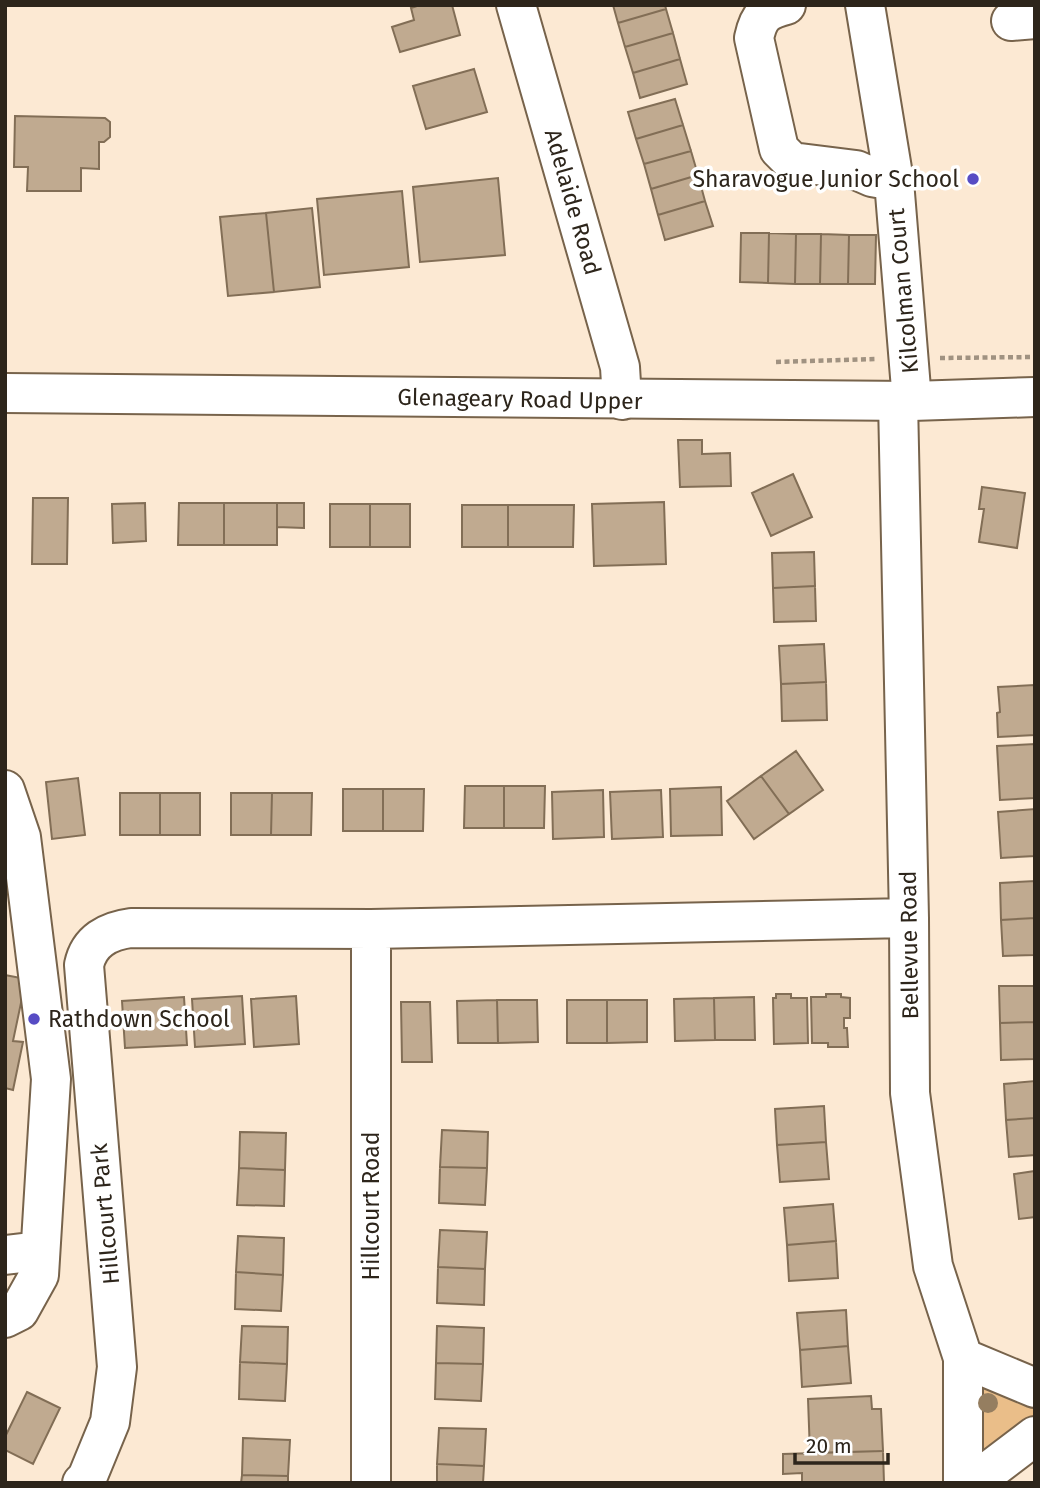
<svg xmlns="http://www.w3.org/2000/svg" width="1040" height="1488" viewBox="0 0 1040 1488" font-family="'Fira Sans',sans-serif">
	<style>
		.green { fill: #eabe89 }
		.building { fill: #c0aa90; stroke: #826e56; stroke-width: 2 }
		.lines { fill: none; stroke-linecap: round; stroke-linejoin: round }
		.minor-casing { stroke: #77634b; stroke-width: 42 }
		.major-casing { stroke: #77634b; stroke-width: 42 }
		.path { stroke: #a09281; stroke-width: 4.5; stroke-dasharray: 5 3.5; stroke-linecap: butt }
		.minor { stroke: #fff; stroke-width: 38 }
		.major { stroke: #fff; stroke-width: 38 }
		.tree { fill: #957e60 }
		.poi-dot { fill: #574cc4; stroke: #fff; stroke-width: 2.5 }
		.labels { text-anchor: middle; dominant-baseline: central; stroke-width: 7; stroke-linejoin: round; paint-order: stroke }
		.poi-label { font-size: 23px; fill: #2d251b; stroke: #fff; text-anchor: end }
		.street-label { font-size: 23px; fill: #2d251b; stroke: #fff }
	</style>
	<rect width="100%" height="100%" fill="#fce9d3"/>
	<path class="green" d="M980,1386L1035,1401V1416L1018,1426L977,1458Z"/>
	<path class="building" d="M452,5L460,35L400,52L392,27L414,20L411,8L420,5Z
		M613,5H665L666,9L618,23Z
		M666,9L673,33L625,47L618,23Z
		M673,33L680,59L633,73L625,47Z
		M680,59L687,84L640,98L633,73Z
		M474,69L487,112L426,129L413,86Z
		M675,99L683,125L636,139L628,112Z
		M15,116L105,118L110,122V137L104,142H99V169L81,168V191H27L28,167H14Z
		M683,125L691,151L644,164L636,139Z
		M691,151L698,175L651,189L644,164Z
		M698,175L705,201L658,215L651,189Z
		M498,178L505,255L420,262L413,187Z
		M402,191L409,267L324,275L317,199Z
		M705,201L713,226L665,240L658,215Z
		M312,208L320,287L274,292L266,213Z
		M266,213L274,292L228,296L220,217Z
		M741,233H769L768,283L740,282Z
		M769,233L796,234L795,284L768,283Z
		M796,234H821L820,284H795Z
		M821,234L849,235L848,284H820Z
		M849,235H876L875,284H848Z
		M678,440H702V454L730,453L731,486L680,487Z
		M793,474L812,517L771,536L752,493Z
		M982,487L1025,493L1017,548L979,542L984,509H979Z
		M33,498H68L67,564H32Z
		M664,502L666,564L594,566L592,504Z
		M145,503L146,541L113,543L112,504Z
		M179,503H224V545H178Z
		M224,503H277V545H224Z
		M277,503H304V528L277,527Z
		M330,504H370V547H330Z
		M370,504H410V547H370Z
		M462,505H508V547H462Z
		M508,505H574L573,547H508Z
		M814,552L815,586L773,588L772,553Z
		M815,586L816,621L774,622L773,588Z
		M824,644L826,682L781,684L779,646Z
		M826,682L827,720L782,721L781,684Z
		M1034,685L1035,735L998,737L997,713L1000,712L998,687Z
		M1035,744V798L1000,800L997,746Z
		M796,751L823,790L789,814L761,776Z
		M761,776L789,814L754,839L727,801Z
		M78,778L85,835L52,839L46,782Z
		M465,786H504V828H464Z
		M504,786H545L544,828H504Z
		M721,787L722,835L671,836L670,789Z
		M343,789H383V831H343Z
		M383,789H424L423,831H383Z
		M603,790L604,837L553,839L552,792Z
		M661,790L663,837L612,839L610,792Z
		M120,793H160V835H120Z
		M160,793H200V835H160Z
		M231,793H272L271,835H231Z
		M272,793H312L311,835H271Z
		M1035,809V856L1001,858L998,812Z
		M1035,881V918L1001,920L1000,883Z
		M1035,918V955L1003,956L1001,920Z
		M5,975L26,979L13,1041L23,1042L13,1090L5,1088Z
		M999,986H1035V1022L1000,1023Z
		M776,994H791V998H807L808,1043L774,1044L773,998H776Z
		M826,994H841V997L850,998V1018H844V1028H847L848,1047H828V1043H812L811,997H826Z
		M242,996L245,1044L195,1047L192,999Z
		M296,996L299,1044L254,1047L251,999Z
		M184,997L187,1045L125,1048L122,1001Z
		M754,997L755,1040H715L714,998Z
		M714,998L715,1040L675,1041L674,999Z
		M497,1000H537L538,1042L498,1043Z
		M497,1000L498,1043H458L457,1001Z
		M567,1000H607V1043H567Z
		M607,1000H647V1042L607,1043Z
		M401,1002H430L432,1062H402Z
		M1035,1022V1059L1001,1060L1000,1023Z
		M1035,1081V1118L1006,1120L1004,1084Z
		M824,1106L826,1142L777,1145L775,1109Z
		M1035,1118V1155L1009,1157L1006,1120Z
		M442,1130L488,1132L487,1168L440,1167Z
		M240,1132L286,1133L285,1170L239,1168Z
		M826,1142L829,1179L780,1182L777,1145Z
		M440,1167L487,1168L485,1205L439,1203Z
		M239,1168L285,1170L284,1206L237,1205Z
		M1035,1171V1217L1019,1219L1014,1174Z
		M833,1204L836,1241L787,1245L784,1208Z
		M440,1230L487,1232L485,1269L438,1267Z
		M238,1236L284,1238L283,1275L236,1272Z
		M836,1241L838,1278L789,1281L787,1245Z
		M438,1267L485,1269L484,1305L437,1303Z
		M236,1272L283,1275L281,1311L235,1309Z
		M846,1310L848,1346L800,1350L797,1313Z
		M242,1326L288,1327L287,1364L240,1362Z
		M437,1326L484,1328L483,1364L436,1363Z
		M848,1346L851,1383L802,1387L800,1350Z
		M240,1362L287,1364L285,1401L239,1399Z
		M436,1363L483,1364L481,1401L435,1399Z
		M27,1392L60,1408L33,1464L5,1450V1437Z
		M871,1396L872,1409H881L883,1451L810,1453L808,1399Z
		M439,1428L486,1429L484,1466L437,1464Z
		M243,1438L290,1440L288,1476L242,1475Z
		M883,1451L884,1483H802V1473L783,1474V1454Z
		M437,1464L484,1466L483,1483H437Z
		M242,1475L288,1476V1483H241Z"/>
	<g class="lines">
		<g class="minor-casing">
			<path id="minor" d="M516,5L620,367L622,400
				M786,5C765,11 759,15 754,38L779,149L792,162L856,170L872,177L894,181L912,401
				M865,5L894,181
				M1011,21L1035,19
				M898,401L909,918L910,1093L933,1266L963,1358V1483
				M5,790L21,837L51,1079L39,1275L19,1311L5,1318
				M5,1255L39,1251
				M963,1358L1035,1388
				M82,1483L87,1478L110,1422L117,1367L84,965C89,941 108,931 131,928L371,929L909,918
				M371,1483V929
				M973,1483L1035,1436"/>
		</g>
		<g class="major-casing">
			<path id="major" d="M5,393L912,401L1035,397"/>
		</g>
		<path class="path" d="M940,358L1035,357
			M776,362L876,359"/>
		<use href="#minor" class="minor"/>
		<use href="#major" class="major"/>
	</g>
	<circle class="tree" cx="988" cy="1403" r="10"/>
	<g class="poi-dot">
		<circle cx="973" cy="179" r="7"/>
		<circle cx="34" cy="1019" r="7"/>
	</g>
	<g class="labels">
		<g class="poi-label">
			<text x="959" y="179">Sharavogue Junior School</text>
			<text x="48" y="1019" text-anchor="start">Rathdown School</text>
		</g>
		<g class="street-label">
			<text transform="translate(573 202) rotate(74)">Adelaide Road</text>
			<text transform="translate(903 291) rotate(-95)">Kilcolman Court</text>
			<text transform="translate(520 399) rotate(1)">Glenageary Road Upper</text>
			<text transform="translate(909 945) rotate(-91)">Bellevue Road</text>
			<text transform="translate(371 1206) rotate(-90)">Hillcourt Road</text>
			<text transform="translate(105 1214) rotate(-95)">Hillcourt Park</text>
		</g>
	</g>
	<rect width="1040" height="1488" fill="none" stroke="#2d251b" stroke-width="14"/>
	<path d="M795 1453v10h93v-10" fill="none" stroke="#2d251b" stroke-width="3.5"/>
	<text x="806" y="1453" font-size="21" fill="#2d251b" stroke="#ffffff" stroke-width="5" paint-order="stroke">20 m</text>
</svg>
